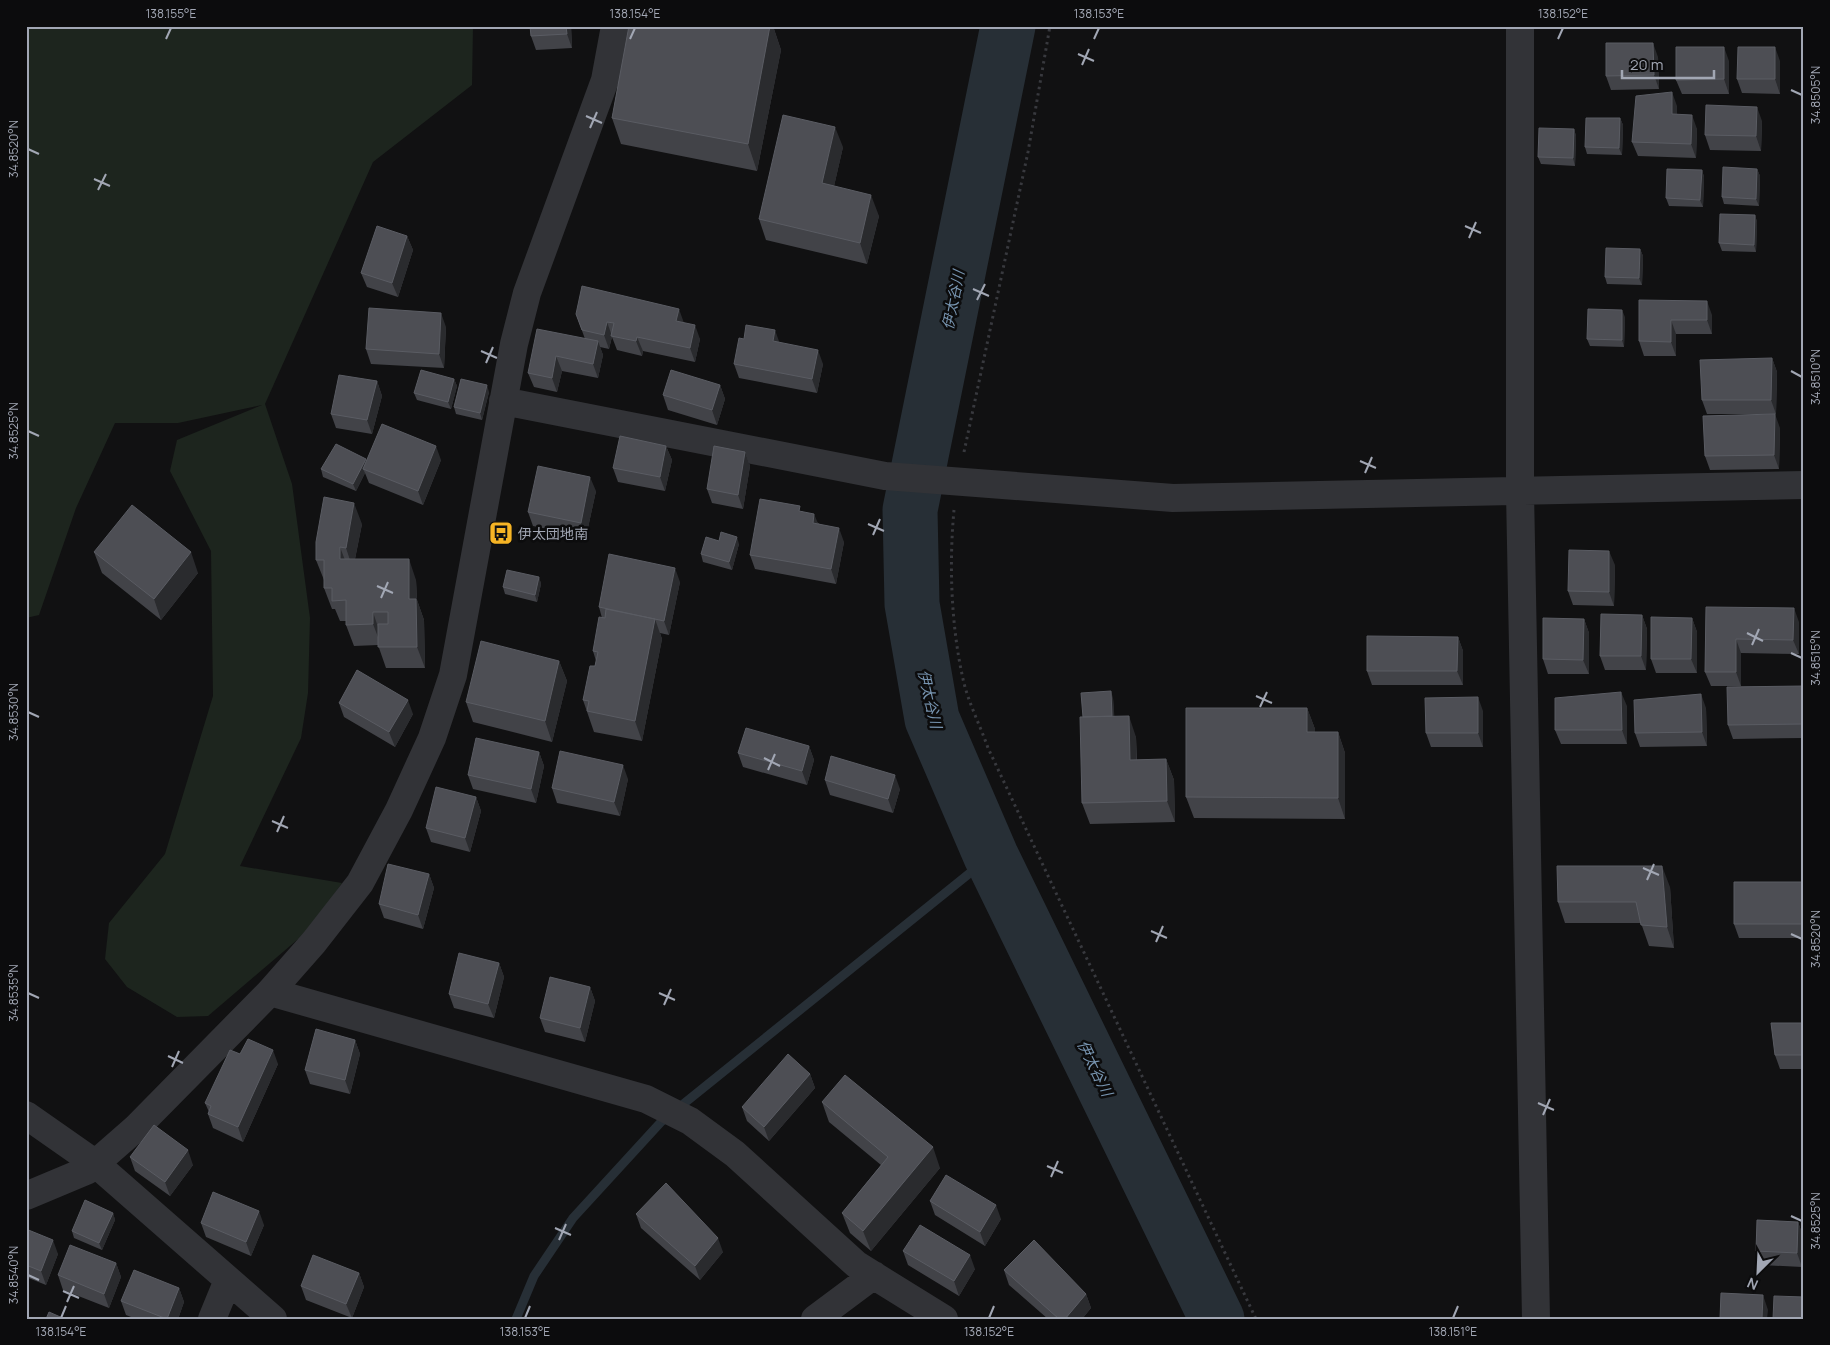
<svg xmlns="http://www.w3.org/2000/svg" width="1830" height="1345" viewBox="0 0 1830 1345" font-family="Manrope,'Noto Sans JP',sans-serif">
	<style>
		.green { fill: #1d251e }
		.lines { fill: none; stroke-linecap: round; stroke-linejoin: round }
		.stream { stroke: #272f36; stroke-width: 9 }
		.river { stroke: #272f36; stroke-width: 55 }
		.path { stroke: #38393e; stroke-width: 3; stroke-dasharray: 2.5 4; stroke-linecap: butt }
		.minor { stroke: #323337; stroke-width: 28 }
		.wall { fill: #424348 }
		.shaded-wall { fill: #2a2b2e }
		.building { fill: #4d4e54; stroke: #5a5c63 }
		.ticks { fill: none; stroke: #a2a7b4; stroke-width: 2 }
		.labels { text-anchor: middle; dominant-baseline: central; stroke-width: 5; stroke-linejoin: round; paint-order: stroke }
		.poi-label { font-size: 14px; fill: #a2a7b4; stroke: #0c0c0d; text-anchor: start }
		.water-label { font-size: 15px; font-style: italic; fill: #7794b0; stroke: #0c0c0d }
		.neatline { fill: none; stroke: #a2a7b4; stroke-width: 2 }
		.ticks-label { font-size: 12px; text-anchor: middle; fill: #a2a7b4 }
	</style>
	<rect width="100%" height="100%" fill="#111112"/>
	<path class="green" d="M26,26H473L472,85L373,162L265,404L292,484L310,618L308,693L301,738L240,866L342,883L311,928L208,1016L177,1017L127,987L105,959L109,923L165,854L213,696L211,551L170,471L177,440L262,405L178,423H115L76,508L39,615L26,618Z"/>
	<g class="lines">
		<path class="stream" d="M516,1319L534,1276L573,1218L661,1122L991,856"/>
		<path class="river" d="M1008,26L910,510L912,604L932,719L991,856L1217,1319"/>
		<path class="path" d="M964,452L1028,152L1050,26
			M954,510C949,564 951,625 963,679C968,702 980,725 988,748L1256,1319"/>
		<path class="minor" d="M1520,26V492L1536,1319
			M503,401L885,476L1173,498L1804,485
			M270,992L646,1099L690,1121L735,1154L857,1265L944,1319
			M26,1115L96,1164L273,1319
			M26,1196L88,1170L136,1128L270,992L314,942L360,883L399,810L432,738L453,675L514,344L527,293L605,80L615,26
			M212,1319L228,1280
			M815,1319L874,1275"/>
	</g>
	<path class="wall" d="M530,26H571L572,48L536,50L531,36Z
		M629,26H773L781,50L757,171L621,144L612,118Z
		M1684,26H1717L1684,27Z
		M1658,57L1659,89L1611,90L1606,76Z
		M1729,61V94H1682L1676,80Z
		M1780,61V94L1742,93L1737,79Z
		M1677,106V114L1697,129L1696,158L1638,156L1632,142Z
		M1620,118L1623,125L1622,155L1587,154L1585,147Z
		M1762,121L1761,151L1710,150L1705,135Z
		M1574,129L1576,136L1575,166L1541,164L1538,157Z
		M843,147L834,186L879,216L867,264L766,240L759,219Z
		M1757,169L1760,176L1759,206L1724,204L1722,197Z
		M1702,170L1704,177L1703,207L1669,206L1666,198Z
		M1755,215L1757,222L1756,252L1722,251L1719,243Z
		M407,236L413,250L398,297L367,287L361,273Z
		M1640,249L1643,256L1642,285L1607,284L1605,277Z
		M1639,300L1712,315V334H1676V356H1644L1639,341Z
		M576,314L684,323L700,339L695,362L643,351L642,356L617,350L612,337L609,349L600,347L603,355L598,378L562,371L557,392L534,387L528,373L585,339Z
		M1625,317L1624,347L1590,346L1587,339Z
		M446,327L444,368L371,364L366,349Z
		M780,343L823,364L817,393L739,378L734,364Z
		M1772,358L1777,372L1776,414H1707L1702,400Z
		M454,379L457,386L451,409L417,400L414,393Z
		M377,381L382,396L372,434L336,428L331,414Z
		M720,385L725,399L717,425L668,410L663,395Z
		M489,392L482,420L456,414L454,407Z
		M1780,428L1779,469L1710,470L1705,456Z
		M666,446L672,460L665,491L618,482L613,468Z
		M745,452L750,466L743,509L712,503L707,489Z
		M441,460L423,505L369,483L365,473L356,491L323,477L321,469L367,461Z
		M596,491L586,537L533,526L528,512Z
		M802,511L844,542L836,584L755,569L750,555Z
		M362,524L355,559L416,580L417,600L424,620L425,668H386L378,645L354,646L346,625V621H340L335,609H332L324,588V580L316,560Z
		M719,541L739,544L732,570L703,562L701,554Z
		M94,552L198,573L161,620L102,573Z
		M1615,565L1614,606L1573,605L1568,591Z
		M539,577L541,584L537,602L505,594L503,587Z
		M680,582L669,635L660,633L662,639L642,741L594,732L583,700L595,666L596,661L593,651L602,618L599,607Z
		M1706,607L1799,622V654L1741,653V686H1711L1705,672Z
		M1642,615L1647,629L1646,670H1605L1600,656Z
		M1692,618L1697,632V673H1656L1651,659Z
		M1584,619L1589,633V674H1548L1543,659Z
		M1458,637L1463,651V685H1372L1367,671Z
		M559,661L567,681L552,742L473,722L466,702Z
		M1804,686V738L1733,739L1728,725Z
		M1113,698L1114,716L1136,737L1137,760L1166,759L1174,780L1175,822L1090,824L1082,803Z
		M339,703L413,714L395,747L344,717Z
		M1627,706V744H1561L1555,730Z
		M1307,708L1315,729V732H1338L1345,753V819L1194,818L1186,797Z
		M1706,708L1707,746L1640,747L1635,733Z
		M1483,711V747H1431L1426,733Z
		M809,746L814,760L807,785L743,767L738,753Z
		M539,752L544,766L536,803L473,789L468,775Z
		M628,779L620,816L557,803L552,788Z
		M825,780L900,789L893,813L830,795Z
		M476,797L481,811L470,852L431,842L426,828Z
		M429,874L434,888L423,929L384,918L379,904Z
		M1804,882V938H1739L1734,924Z
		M1670,887L1674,948L1649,946L1641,923H1565L1558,902Z
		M499,963L504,977L494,1018L454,1008L449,994Z
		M590,987L595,1001L585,1042L545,1032L540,1018Z
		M1804,1023V1069H1780L1775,1055Z
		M355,1040L360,1054L350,1094L310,1084L305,1070Z
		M240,1054L278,1064L243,1142L213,1128L208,1114L209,1112L205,1103Z
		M810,1074L815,1088L769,1141L747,1121L742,1107Z
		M822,1102L940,1168L871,1251L850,1233L842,1213L881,1165L829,1122Z
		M130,1157L193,1165L170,1196L135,1171Z
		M930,1201L1001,1219L985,1246L935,1215Z
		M113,1213L115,1220L102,1250L74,1238L72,1231Z
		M636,1214L723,1252L700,1280L641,1228Z
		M1798,1222L1803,1236L1802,1267L1761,1265L1756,1251Z
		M201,1223L264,1225L251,1256L206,1237Z
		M26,1229L58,1254L46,1285L26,1277Z
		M903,1251L975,1269L959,1296L908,1265Z
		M116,1263L121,1277L109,1308L63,1290L58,1275Z
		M1004,1270L1086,1294L1091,1308L1082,1319H1048L1009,1285Z
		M359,1273L364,1287L352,1318L306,1300L301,1286Z
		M179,1288L184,1302L178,1319H136L126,1315L121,1301Z"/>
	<path class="shaded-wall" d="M566,26H571L572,48L567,34Z
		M770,26H773L781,50L757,171L748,144Z
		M1653,43L1658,57L1659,89L1654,75Z
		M1724,47L1729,61V94L1724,79Z
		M1775,47L1780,61V94L1775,79Z
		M1672,92L1677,106V128L1672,114Z
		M1757,107L1762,121L1761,151L1756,136Z
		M1692,115L1697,129L1696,158L1691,144Z
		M1620,118L1623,125L1622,155L1619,148Z
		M835,127L843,147L830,204L822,183Z
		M1574,129L1576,136L1575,166L1573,158Z
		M1757,169L1760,176L1759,206L1756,199Z
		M1702,170L1704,177L1703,207L1700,200Z
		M871,195L879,216L867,264L860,243Z
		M1755,215L1757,222L1756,252L1754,245Z
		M407,236L413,250L398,297L392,283Z
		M1640,249L1643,256L1642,285L1639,278Z
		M1707,301L1712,315V334L1707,320Z
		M679,309L684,323L676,321Z
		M1622,310L1625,317L1624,347L1622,340Z
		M441,313L446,327L444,368L439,354Z
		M1671,320L1676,334V356L1671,342Z
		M607,322L612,336L609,349L604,335Z
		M695,325L700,339L695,362L690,348Z
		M775,330L780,344L773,341Z
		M637,337L643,351L642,356L636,341Z
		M598,341L603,355L598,378L593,364Z
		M818,350L823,364L817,393L812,379Z
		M556,356L562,371L557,392L552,378Z
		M1772,358L1777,372L1776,414L1771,400Z
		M454,379L457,386L451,409L448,402Z
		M377,381L382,396L372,434L367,420Z
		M487,385L489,392L482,420L480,413Z
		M720,385L725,399L717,425L712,410Z
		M1775,414L1780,428L1779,469L1774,455Z
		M436,446L441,460L423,505L418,491Z
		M666,446L672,460L665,491L660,477Z
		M745,452L750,466L743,509L738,495Z
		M366,459L368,466L363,469L365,473L356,491L353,484Z
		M590,477L596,491L586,537L581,523Z
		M354,503L362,524L353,569L346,548Z
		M814,514L820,528L813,523Z
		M839,528L844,542L836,584L831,569Z
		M737,537L739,544L732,570L729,562Z
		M340,547L348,568L340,559Z
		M1609,551L1615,565L1614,606L1609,592Z
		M191,552L198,573L161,620L154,599Z
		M409,559L416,580L417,600L424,620L425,668L417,647L409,599Z
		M675,568L680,582L669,635L664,621Z
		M539,577L541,584L537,602L535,595Z
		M1794,608L1799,622V654L1793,640Z
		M373,612L380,633L381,645L373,624Z
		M1642,615L1647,629L1646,670L1641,656Z
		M1692,618L1697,632V673L1691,659Z
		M655,619L662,639L642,741L635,721Z
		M1584,619L1589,633V674L1583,660Z
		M1458,637L1463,651V685L1457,671Z
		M1736,639L1741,653V686L1736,672Z
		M559,661L567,681L552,742L545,721Z
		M1111,691L1113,698L1115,724L1112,717Z
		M1621,692L1627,706V744L1622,730Z
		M1701,694L1706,708L1707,746L1702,732Z
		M1478,697L1483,711V747L1478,733Z
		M408,700L413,714L395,747L389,732Z
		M1307,708L1315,729V753L1307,732Z
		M1129,716L1136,737L1137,781L1130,760Z
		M1338,732L1345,753V819L1338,798Z
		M809,746L814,760L807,785L802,771Z
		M539,752L544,766L536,803L531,789Z
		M1166,759L1174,780L1175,822L1167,801Z
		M623,765L628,779L620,816L614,802Z
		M895,775L900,789L893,813L888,799Z
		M476,797L481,811L470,852L465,838Z
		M1662,866L1670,887L1674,948L1667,927Z
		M429,874L434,888L423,929L418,915Z
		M499,963L504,977L494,1018L488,1004Z
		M590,987L595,1001L585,1042L580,1028Z
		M355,1040L360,1054L350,1094L345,1080Z
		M273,1050L278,1064L243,1142L238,1127Z
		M810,1074L815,1088L769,1141L764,1127Z
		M933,1147L940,1168L871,1251L863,1231Z
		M188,1150L193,1165L170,1196L165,1182Z
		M996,1205L1001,1219L985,1246L980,1232Z
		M259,1211L264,1225L251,1256L246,1242Z
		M113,1213L115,1220L102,1250L99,1243Z
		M1798,1222L1803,1236L1802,1267L1797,1253Z
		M718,1238L723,1252L700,1280L695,1266Z
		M53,1240L58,1254L46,1285L41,1271Z
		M970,1255L975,1269L959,1296L954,1281Z
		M116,1263L121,1277L109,1308L104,1294Z
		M359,1273L364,1287L352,1318L346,1304Z
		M179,1288L184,1302L178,1319H167Z
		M1086,1294L1091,1308L1082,1319H1065Z
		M1763,1295L1768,1310L1767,1319H1762Z"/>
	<path class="building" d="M530,26H566L567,34L531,36Z
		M629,26H770L748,144L612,118Z
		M1606,43H1653L1654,75L1606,76Z
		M1676,47H1724V79L1676,80Z
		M1738,47H1775V79H1737Z
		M1672,92V114L1692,115L1691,144L1632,142L1636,96Z
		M1706,105L1757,107L1756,136L1705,135Z
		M783,115L835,127L822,183L871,195L860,243L759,219Z
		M1586,118H1620L1619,148L1585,147Z
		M1539,128L1574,129L1573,158L1538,157Z
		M1723,167L1757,169L1756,199L1722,197Z
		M1667,169L1702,170L1700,200L1666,198Z
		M1720,214L1755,215L1754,245L1719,243Z
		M377,226L407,236L392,283L361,273Z
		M1606,248L1640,249L1639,278L1605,277Z
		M582,286L679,309L676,321L695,325L690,348L637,337L636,341L611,336L614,323L607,322L604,335L582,330L576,314Z
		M1639,300L1707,301V320H1671V342L1639,341Z
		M369,308L441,313L439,354L366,349Z
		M1588,309L1622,310V340L1587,339Z
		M746,325L775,330L773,341L818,350L812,379L734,364L739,338L744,339Z
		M537,329L598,341L593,364L556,356L552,378L528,373Z
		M1772,358L1771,400H1702L1700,360Z
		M421,370L454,379L448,402L414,393Z
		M671,370L720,385L712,410L663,395Z
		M339,375L377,381L367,420L331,414Z
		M461,379L487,385L480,413L454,407Z
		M1775,414L1774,455L1705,456L1703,416Z
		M382,424L436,446L418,491L363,469Z
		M620,436L666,446L660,477L613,468Z
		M336,444L366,459L353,484L321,469Z
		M714,446L745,452L738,495L707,489Z
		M538,466L590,477L581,523L528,512Z
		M324,497L354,503L346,548L340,547V559H409V599H416L417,647H378V624H388V612H373V624L346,625V600L332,601V588H324V560H316V542Z
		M760,499L800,506L799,511L814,514L813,523L839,528L831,569L750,555Z
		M132,505L191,552L154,599L94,552Z
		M721,532L737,537L729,562L701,554L706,537L719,541Z
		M1569,550L1609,551V592L1568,591Z
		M609,554L675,568L664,621L599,607Z
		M507,570L539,577L535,595L503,587Z
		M1706,607L1794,608L1793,640L1736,639V672H1705Z
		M606,609L655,619L635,721L587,711L589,701L583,700L590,666H595L598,652L593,651L599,617L605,618Z
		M1601,614L1642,615L1641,656H1600Z
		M1651,617L1692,618L1691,659H1651Z
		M1543,618L1584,619L1583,660L1543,659Z
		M1367,636L1458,637L1457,671H1367Z
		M481,641L559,661L545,721L466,702Z
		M357,670L408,700L389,732L339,703Z
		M1804,686V724L1728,725L1727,687Z
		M1111,691L1112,716L1083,717L1081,693Z
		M1621,692L1622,730H1555V698Z
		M1701,694L1702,732L1635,733L1634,700Z
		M1478,697V733H1426L1425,698Z
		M1186,708H1307V732H1338V798L1186,797Z
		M1129,716L1130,760L1166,759L1167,801L1082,803L1080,717Z
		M746,728L809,746L802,771L738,753Z
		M476,738L539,752L531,789L468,775Z
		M560,751L623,765L614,802L552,788Z
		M831,756L895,775L888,799L825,780Z
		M436,787L476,797L465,838L426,828Z
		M388,864L429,874L418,915L379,904Z
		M1557,866H1662L1667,927L1641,925L1636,902H1558Z
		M1734,882H1804V924H1734Z
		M459,953L499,963L488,1004L449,994Z
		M550,977L590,987L580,1028L540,1018Z
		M1771,1023H1804V1055H1775Z
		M316,1029L355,1040L345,1080L305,1070Z
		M248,1039L273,1050L238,1127L208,1114L211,1106L205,1103L230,1050L240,1054Z
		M788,1054L810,1074L764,1127L742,1107Z
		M845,1075L933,1147L863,1231L842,1213L888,1157L822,1102Z
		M154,1125L188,1150L165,1182L130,1157Z
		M946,1175L996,1205L980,1232L930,1201Z
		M666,1183L718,1238L695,1266L636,1214Z
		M213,1192L259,1211L246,1242L201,1223Z
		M85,1200L113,1213L99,1243L72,1231Z
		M1757,1220L1798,1222L1797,1253L1756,1251Z
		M920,1225L970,1255L954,1281L903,1251Z
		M26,1229L53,1240L41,1271L26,1265Z
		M1034,1240L1086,1294L1065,1319H1059L1004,1270Z
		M70,1245L116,1263L104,1294L58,1275Z
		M313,1255L359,1273L346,1304L301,1286Z
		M134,1270L179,1288L167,1319L121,1301Z
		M1721,1293L1763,1295L1762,1319H1720Z
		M1774,1296L1804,1297V1319H1773Z
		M49,1312L65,1319H46Z"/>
	<path class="ticks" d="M166,39L171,28M630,39L635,28M1094,39L1099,28M1558,39L1563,28M1078,54L1094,61M1082,65L1089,49M1791,90L1802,95M586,116L602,123M590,128L597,112M28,149L39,154M94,179L110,186M98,190L106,174M1465,226L1481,233M1469,238L1476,222M973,289L989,296M977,300L985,284M481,351L497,358M486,363L493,347M1791,371L1802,377M28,431L39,436M1360,461L1376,468M1365,473L1372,457M868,524L884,531M873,535L880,519M377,586L393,593M381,598L388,582M1747,633L1763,641M1752,645L1759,629M1791,653L1802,658M1256,696L1272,703M1260,707L1267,692M28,712L39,717M764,758L780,766M768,770L775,754M272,821L288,828M277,832L284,816M1643,868L1659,875M1647,880L1654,864M1151,931L1167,938M1791,934L1802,939M1156,942L1163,926M28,993L39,998M659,993L675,1000M664,1005L671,989M168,1056L183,1063M172,1067L179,1051M1538,1103L1554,1110M1543,1115L1550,1099M1047,1166L1063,1173M1051,1177L1058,1161M1791,1216L1802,1221M555,1228L571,1235M559,1240L566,1224M28,1275L39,1280M63,1291L79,1298M67,1302L74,1286M61,1318L66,1306M525,1318L530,1306M989,1318L994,1306M1453,1318L1458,1306"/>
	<defs>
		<g id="bus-square" transform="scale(1.25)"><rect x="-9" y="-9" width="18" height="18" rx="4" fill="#f6b425" stroke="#0c0c0d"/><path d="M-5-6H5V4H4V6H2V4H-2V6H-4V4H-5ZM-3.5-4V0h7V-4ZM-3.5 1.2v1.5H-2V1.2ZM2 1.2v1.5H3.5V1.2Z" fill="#111"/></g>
	</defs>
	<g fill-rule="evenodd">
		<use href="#bus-square" x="501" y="533"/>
	</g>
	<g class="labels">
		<g class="poi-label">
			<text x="518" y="533">伊太団地南</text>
		</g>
		<g class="water-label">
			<text transform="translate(953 300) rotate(-79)">伊太谷川</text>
			<text transform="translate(930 699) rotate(77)">伊太谷川</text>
			<text transform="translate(1095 1068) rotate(64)">伊太谷川</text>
		</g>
	</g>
	<rect width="1830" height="1345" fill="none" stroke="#0c0c0d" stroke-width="55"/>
	<g transform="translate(1758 1272) rotate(204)" stroke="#0c0c0d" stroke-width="4" paint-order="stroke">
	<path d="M0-4L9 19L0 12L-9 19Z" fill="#a2a7b4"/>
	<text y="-8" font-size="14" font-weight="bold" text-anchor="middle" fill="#a2a7b4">N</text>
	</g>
	<path d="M1622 70v8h92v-8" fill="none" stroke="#a2a7b4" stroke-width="2.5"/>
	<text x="1630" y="70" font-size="15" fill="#a2a7b4" stroke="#0c0c0d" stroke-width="4" paint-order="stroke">20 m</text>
	<rect x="28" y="28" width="1774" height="1290" class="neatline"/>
	<g class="ticks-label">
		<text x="171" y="18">138.155°E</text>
		<text x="635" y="18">138.154°E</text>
		<text x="1099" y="18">138.153°E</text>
		<text x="1563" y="18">138.152°E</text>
		<text transform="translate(1816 95) rotate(-90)" y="4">34.8505°N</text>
		<text transform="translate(14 149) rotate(-90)" y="4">34.8520°N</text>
		<text transform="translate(1816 377) rotate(-90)" y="4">34.8510°N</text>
		<text transform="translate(14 431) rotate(-90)" y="4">34.8525°N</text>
		<text transform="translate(1816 658) rotate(-90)" y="4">34.8515°N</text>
		<text transform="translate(14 712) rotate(-90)" y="4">34.8530°N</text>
		<text transform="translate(1816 939) rotate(-90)" y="4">34.8520°N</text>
		<text transform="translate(14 993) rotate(-90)" y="4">34.8535°N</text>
		<text transform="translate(1816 1221) rotate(-90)" y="4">34.8525°N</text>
		<text transform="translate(14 1275) rotate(-90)" y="4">34.8540°N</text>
		<text x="61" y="1336">138.154°E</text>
		<text x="525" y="1336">138.153°E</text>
		<text x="989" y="1336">138.152°E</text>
		<text x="1453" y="1336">138.151°E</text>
	</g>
</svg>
